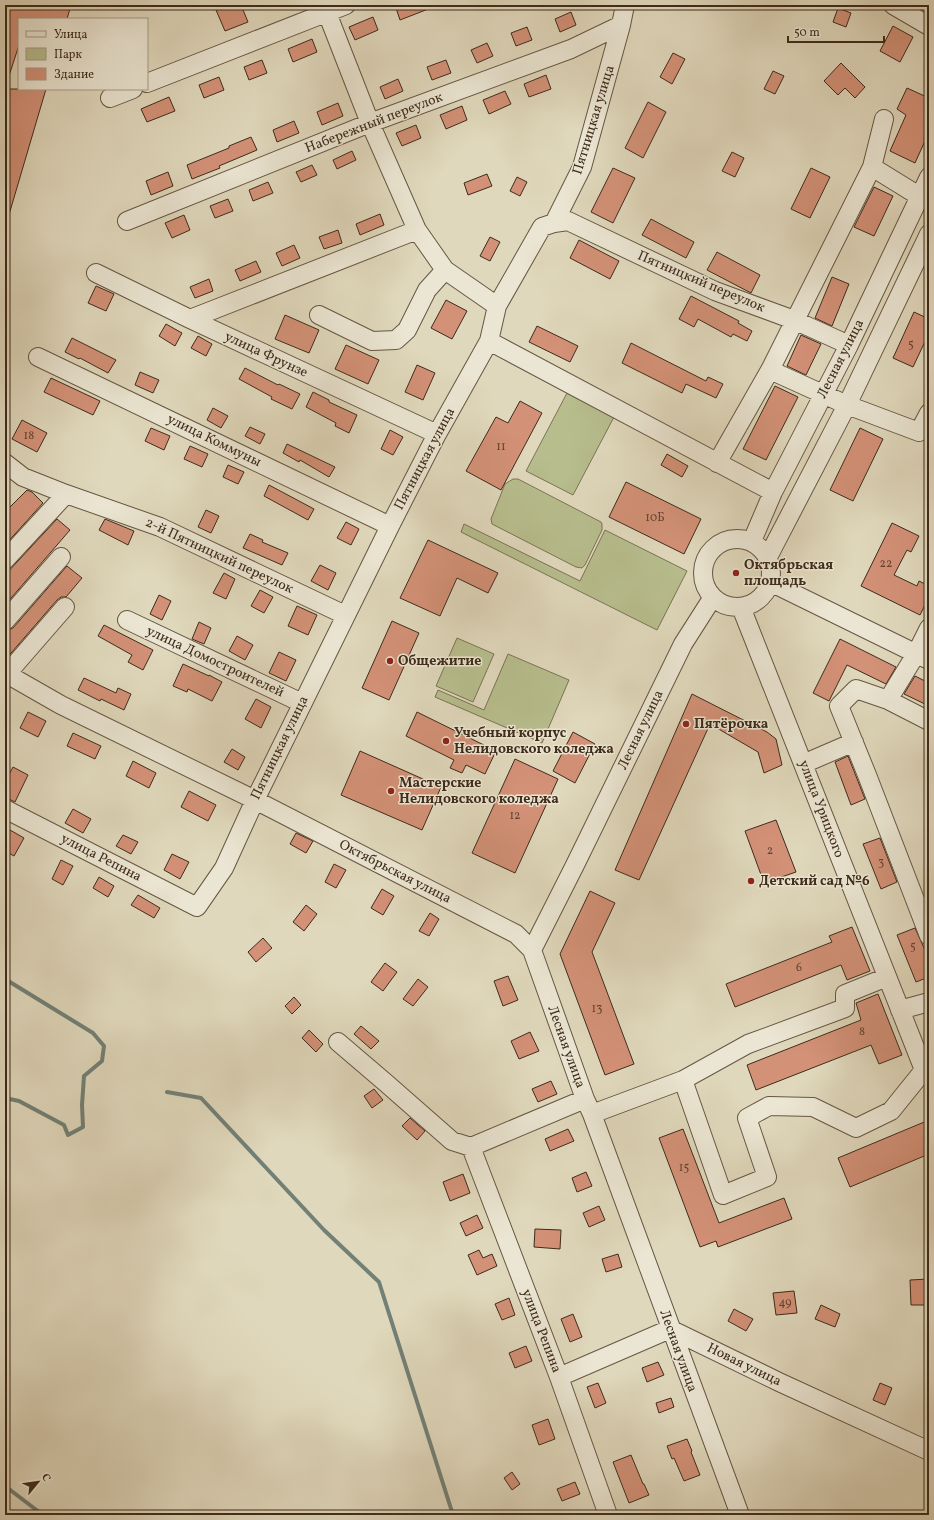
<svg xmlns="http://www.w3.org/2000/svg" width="934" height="1520" viewBox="0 0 934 1520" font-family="Vollkorn,serif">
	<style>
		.green { fill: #b7bd8d; stroke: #7a7454 }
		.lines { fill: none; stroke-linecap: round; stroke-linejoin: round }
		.stream { stroke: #728076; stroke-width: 4 }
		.building { fill: #d39177; stroke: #3e2b1b }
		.minor-casing { stroke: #665643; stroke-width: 20 }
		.minor { stroke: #ebe6d3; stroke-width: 18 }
		.poi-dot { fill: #8f2418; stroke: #ebe6d3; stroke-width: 1.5 }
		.labels { text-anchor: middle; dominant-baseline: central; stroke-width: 3; stroke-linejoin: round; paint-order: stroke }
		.number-label { font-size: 12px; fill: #634432 }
		.street-label { font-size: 14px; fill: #3e2b1b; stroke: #ebe6d3 }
		.poi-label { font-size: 14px; font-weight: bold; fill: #3e2b1b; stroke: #ebe6d3; text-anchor: start }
	</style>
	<rect width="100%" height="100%" fill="#e0d8bc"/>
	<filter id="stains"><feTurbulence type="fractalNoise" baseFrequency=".005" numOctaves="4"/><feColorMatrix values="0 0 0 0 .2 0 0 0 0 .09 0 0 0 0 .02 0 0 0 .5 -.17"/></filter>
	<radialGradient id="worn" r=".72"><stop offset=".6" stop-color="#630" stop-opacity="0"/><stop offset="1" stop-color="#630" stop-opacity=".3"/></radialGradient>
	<path class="green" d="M567,393L614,417L573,495L526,471Z
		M513,479H518L601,522L602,524V530L585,565L582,568L576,567L492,524L491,519L505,484Z
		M464,524L580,581L605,530L687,571L657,630L461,532Z
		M457,638L494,654L473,702L436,686Z
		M508,654L569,680L542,743L435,697L438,690L484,710Z"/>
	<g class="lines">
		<path class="stream" d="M5,979L93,1033L104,1046L102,1061L84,1076L82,1105L83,1127L68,1135L64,1125L19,1101L5,1098
			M167,1092L201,1098L324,1230L379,1282L453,1515
			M5,1486L43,1515"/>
	</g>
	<path class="building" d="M8,5H71L67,19H19V45L7,82H5V15Z
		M228,5H241L248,22L225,31L216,10Z
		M395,5H436V6L400,20Z
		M838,8L851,13L846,27L833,22Z
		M571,12L576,25L560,32L555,19Z
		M373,17L378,30L355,40L349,27Z
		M893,26L913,37L900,62L880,51Z
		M527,27L532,40L516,46L511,33Z
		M312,39L317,52L293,62L288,49Z
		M487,43L493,56L477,63L471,50Z
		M673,53L685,59L672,84L660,77Z
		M262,60L267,73L249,80L244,67Z
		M446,60L451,73L432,80L427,67Z
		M841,63L865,87L855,98L845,88L838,95L824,81Z
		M773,71L784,76L775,94L764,89Z
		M546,75L551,89L529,97L524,84Z
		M219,77L224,90L204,98L199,85Z
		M398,79L403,91L385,99L380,87Z
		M907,88L929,98V132L915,163L890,151L906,115L897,109Z
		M5,89H46L8,218L5,217V145L10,130L5,129Z
		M505,91L511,104L489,114L483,100Z
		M169,97L175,111L147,122L141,109Z
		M648,102L666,112L643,158L625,148Z
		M338,103L343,116L322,125L317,112Z
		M462,106L467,120L446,129L440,115Z
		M294,121L299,133L277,142L273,130Z
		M416,125L421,138L402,146L396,133Z
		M251,137L257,150L219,166L220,168L192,179L187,165L229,148V146Z
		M352,151L356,160L337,169L333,160Z
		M732,152L744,158L735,177L722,171Z
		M312,165L317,175L301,182L296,172Z
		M613,168L635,178L613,223L591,212Z
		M811,168L830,177L810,218L791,209Z
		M168,172L173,186L151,195L146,181Z
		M487,174L492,186L468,195L464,183Z
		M517,177L527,182L520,196L510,191Z
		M268,182L273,193L253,201L249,190Z
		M874,187L893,196L874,236L854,227Z
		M228,199L233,211L215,218L210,206Z
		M380,214L384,225L360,235L356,224Z
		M184,215L190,230L172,238L165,223Z
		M651,219L694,242L686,258L642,235Z
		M338,230L342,243L324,249L319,237Z
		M490,237L500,242L490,261L480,256Z
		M579,240L619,261L610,279L570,258Z
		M294,245L300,258L282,266L276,253Z
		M717,252L760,275L751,293L707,270Z
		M256,261L261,272L240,281L235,270Z
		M832,277L849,284L832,326L815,318Z
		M209,279L213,291L195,298L190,287Z
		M96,286L114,294L106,311L88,303Z
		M691,296L739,321L738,323L752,331L747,341L733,334L731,337L698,319L694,327L679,319Z
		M446,300L467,311L452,339L431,328Z
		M914,312L929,319V333L913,367L893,358Z
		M285,315L319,330L309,353L275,339Z
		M166,324L182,333L175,346L159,336Z
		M537,326L578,346L570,362L529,342Z
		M801,335L821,344L806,375L787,366Z
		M198,336L212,344L206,356L191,348Z
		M72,338L116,360L108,373L80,358L79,359L65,352Z
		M631,343L706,381L708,377L723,384L716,398L686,384L682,393L622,363Z
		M346,345L379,360L368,384L335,369Z
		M417,365L435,373L423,400L405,392Z
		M245,368L278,385L279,384L300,394L292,409L271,399L272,397L239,379Z
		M140,372L159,380L153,393L135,385Z
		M51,378L100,401L93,415L44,392Z
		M775,386L798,397L766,460L743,449Z
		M313,392L329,400V402L357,415L349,433L335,426L336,423L306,407Z
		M520,401L542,413L501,490L466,471L496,417L508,423Z
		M213,408L228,416L221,428L207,420Z
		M22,420L47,433L37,452L12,439Z
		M250,427L265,434L260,444L245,436Z
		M151,428L170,436L164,450L145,441Z
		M860,428L883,439L853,501L830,490Z
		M390,430L403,437L393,455L381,449Z
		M287,444L335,467L329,477L300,460L299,462L283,453Z
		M190,446L208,454L202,467L184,459Z
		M667,454L688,466L682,477L661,465Z
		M228,465L244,472L238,484L223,477Z
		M626,482L701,519L684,554L609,517Z
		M269,485L314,509L308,520L264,496Z
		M27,490L32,492L43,503L5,545V512Z
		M206,510L219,516L211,533L198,527Z
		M57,519L70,530L5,605V575Z
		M105,519L134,531L128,545L99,530Z
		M346,522L359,529L351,545L337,538Z
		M892,523L919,536L911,552L907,550L894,575L917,586L919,581L929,586V597L920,615L861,586Z
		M250,534L263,540L262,542L288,553L282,565L243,548Z
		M428,540L498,573L488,593L457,578L440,616L400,598Z
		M320,565L336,573L328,590L311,581Z
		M67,566L82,578L66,597H61L57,600L5,660V631L13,628Z
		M224,573L235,579L226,599L213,593Z
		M260,590L273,597L264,613L251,606Z
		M159,595L171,601L162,620L150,614Z
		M297,606L317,615L308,635L288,626Z
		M392,621L419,633L389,700L362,688Z
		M199,622L211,628L204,644L192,639Z
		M104,625L153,650L143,670L128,662L132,655L98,636Z
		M237,636L253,645L245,660L229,651Z
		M840,639L896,667L886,684L847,665L829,701L813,693Z
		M279,652L296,660L286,681L269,673Z
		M183,664L209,676V675L222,682L212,701L188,689L187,692L173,686Z
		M915,676L929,683V706L904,694Z
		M84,678L116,693L118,688L131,694L124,710L101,699L100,701L78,690Z
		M692,694L767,732L776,739L782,765L764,773L758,752L710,724L639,880L615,870Z
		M256,699L271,707L261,728L245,719Z
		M28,712L46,721L38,737L20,728Z
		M417,712L496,751L485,774L466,765L462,773L450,768L454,760L406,736Z
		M573,732L595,744L575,783L553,771Z
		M73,733L101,746L95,759L67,746Z
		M232,749L245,757L238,770L224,762Z
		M360,751L441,787L422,830L341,795Z
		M848,756L865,799L851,805L835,762Z
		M515,759L558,779L515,873L472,853Z
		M133,761L156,773L149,788L126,776Z
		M13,767L28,775L15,802L5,797V782Z
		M189,791L216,805L208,821L181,807Z
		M73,809L91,819L83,833L65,823Z
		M776,820L796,872L764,883L745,831Z
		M10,830L24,838L14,856L5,851V838Z
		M296,833L313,841L306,853L290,844Z
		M123,835L138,842L131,854L116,846Z
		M880,838L897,882L881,889L863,844Z
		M172,854L189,862L180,879L164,870Z
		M61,860L73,866L63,885L52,879Z
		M334,864L346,870L336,888L325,882Z
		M99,877L114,886L108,897L93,888Z
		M382,889L394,896L383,915L371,908Z
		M590,891L615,903L592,952L634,1064L605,1075L560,954Z
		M138,895L160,908L154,918L131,905Z
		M306,905L317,914L304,931L293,922Z
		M430,913L439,919L429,936L419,931Z
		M852,927L870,971L847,980L841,965L735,1007L726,984L832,942L829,936Z
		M915,928L929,959V977L916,982L897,935Z
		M263,938L272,948L256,962L248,952Z
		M385,963L397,972L383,991L371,982Z
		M508,976L518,1000L503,1006L494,981Z
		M418,979L428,987L413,1006L403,999Z
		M878,994L902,1055L879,1064L871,1045L756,1090L747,1065L861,1020L856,1003Z
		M294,997L301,1005L292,1014L285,1006Z
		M361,1026L379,1041L371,1049L354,1034Z
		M309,1030L323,1044L316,1052L302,1038Z
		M530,1032L539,1051L519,1059L511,1041Z
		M551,1081L557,1094L538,1102L532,1089Z
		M374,1089L383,1100L372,1108L364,1096Z
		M410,1118L425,1131L417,1140L402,1126Z
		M929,1120V1154L850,1187L838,1158Z
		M568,1129L574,1141L550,1151L545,1139Z
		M683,1129L719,1223L784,1198L792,1219L718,1247L716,1241L700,1247L659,1138Z
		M586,1172L592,1186L577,1192L572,1178Z
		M463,1174L470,1193L450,1201L443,1182Z
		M599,1206L605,1220L589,1227L583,1213Z
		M477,1215L483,1228L466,1236L460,1223Z
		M535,1229L561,1230L560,1249L534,1247Z
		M479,1250L483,1258L492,1254L497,1266L477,1275L468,1255Z
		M618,1254L622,1267L606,1272L602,1259Z
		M929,1279V1305H911L910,1280Z
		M794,1291L797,1313L776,1315L773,1293Z
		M509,1298L515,1315L502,1320L495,1304Z
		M821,1305L840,1314L835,1327L815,1319Z
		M734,1309L753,1319L746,1331L728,1321Z
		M573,1314L582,1337L570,1342L561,1319Z
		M526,1346L532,1361L515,1368L509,1353Z
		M658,1362L664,1375L647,1382L642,1368Z
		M598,1383L606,1403L595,1408L587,1387Z
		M880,1383L892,1388L885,1405L873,1400Z
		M671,1398L674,1407L659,1413L656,1403Z
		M548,1419L555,1439L539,1445L532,1425Z
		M687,1439L692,1451L691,1452L700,1475L684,1481L674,1458L672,1459L667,1446Z
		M631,1455L643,1484H644L649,1495L629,1503L613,1462Z
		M512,1472L520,1484L512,1490L504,1478Z
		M575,1482L580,1494L562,1501L557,1489Z"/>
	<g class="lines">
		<g class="minor-casing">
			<path id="minor" d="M324,5L370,123L417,230L445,270L497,306
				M893,5L929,26
				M147,83L346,5
				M110,98L133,89
				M872,167L919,196
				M127,221L370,123L571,49L621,25
				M554,223L568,221L715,291L794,320L849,345
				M96,273L190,319L437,434
				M319,315L372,341L396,340L407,330L427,290L445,270
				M190,319L417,230
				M489,341L773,492
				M38,357L390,526
				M770,370L847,405L919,432L929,413
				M5,463L23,477L66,494L160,527L345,615
				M717,463L770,370L872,167L884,119
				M703 573a34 34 0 1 1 68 0a34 34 0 1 1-68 0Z
				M752,541L773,492L849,345L929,177
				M768,557L847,405L929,234
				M5,560L66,494
				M770,582L929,660
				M741,607L924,1070L929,1077
				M127,620L302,703
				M5,621L61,557
				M5,673L61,705L255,800L516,934L532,950L585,1099L592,1114L740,1515
				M5,676L65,607
				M888,700L916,654L929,628
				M929,721L888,700L856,689L839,706L867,775L929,936
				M803,764L854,742
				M5,809L197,907L224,868L255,800L390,526L437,434L489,341L497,306L542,227L554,223L582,167L621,25L625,5
				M532,950L575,865L683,644L713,597
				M900,1010L929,1002
				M338,1042L386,1083L452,1141L471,1147
				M683,1080L748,1044L845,1008V994L887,977
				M585,1099L471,1147L559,1377L608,1515
				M592,1114L683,1080L723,1195L767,1177L747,1118L769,1106L813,1107L856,1128L891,1111L924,1070
				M559,1377L670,1329L779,1382L929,1451"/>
		</g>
		<use href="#minor" class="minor"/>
	</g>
	<g class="poi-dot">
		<circle cx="736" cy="573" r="4"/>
		<circle cx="390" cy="661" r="4"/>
		<circle cx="686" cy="724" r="4"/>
		<circle cx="446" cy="741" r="4"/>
		<circle cx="391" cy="791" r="4"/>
		<circle cx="751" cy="881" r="4"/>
	</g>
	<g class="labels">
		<g class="number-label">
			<text x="911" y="345">5</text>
			<text x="29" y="436">18</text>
			<text x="501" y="447">11</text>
			<text x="655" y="518">10Б</text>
			<text x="886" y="564">22</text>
			<text x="515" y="816">12</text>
			<text x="770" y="851">2</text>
			<text x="881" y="863">3</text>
			<text x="913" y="947">5</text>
			<text x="799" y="968">6</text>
			<text x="597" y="1009">13</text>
			<text x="862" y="1032">8</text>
			<text x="684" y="1168">15</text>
			<text x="785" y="1303">49</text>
		</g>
		<g class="street-label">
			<text transform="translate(594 120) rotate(-73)">Пятницкая улица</text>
			<text transform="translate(374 123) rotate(-21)">Набережный переулок</text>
			<text transform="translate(701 282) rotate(23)">Пятницкий переулок</text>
			<text transform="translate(266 355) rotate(25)">улица Фрунзе</text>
			<text transform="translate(841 359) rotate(-63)">Лесная улица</text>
			<text transform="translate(214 441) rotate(26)">улица Коммуны</text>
			<text transform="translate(425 459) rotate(-62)">Пятницкая улица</text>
			<text transform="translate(219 556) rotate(25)">2-й Пятницкий переулок</text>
			<text transform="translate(215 662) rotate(25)">улица Домостроителей</text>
			<text transform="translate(641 730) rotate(-64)">Лесная улица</text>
			<text transform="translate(280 748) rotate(-64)">Пятницкая улица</text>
			<text transform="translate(821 809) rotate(69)">улица Урицкого</text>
			<text transform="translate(101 858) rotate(27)">улица Репина</text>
			<text transform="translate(395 872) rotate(27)">Октябрьская улица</text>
			<text transform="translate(566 1047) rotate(70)">Лесная улица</text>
			<text transform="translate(541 1331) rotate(69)">улица Репина</text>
			<text transform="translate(678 1351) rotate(70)">Лесная улица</text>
			<text transform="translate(744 1365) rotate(26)">Новая улица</text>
		</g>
		<g class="poi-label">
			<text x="744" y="565">Октябрьская<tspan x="744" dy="16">площадь</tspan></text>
			<text x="398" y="661">Общежитие</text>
			<text x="694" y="724">Пятёрочка</text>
			<text x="454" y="733">Учебный корпус<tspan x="454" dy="16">Нелидовского коледжа</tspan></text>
			<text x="399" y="783">Мастерские<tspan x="399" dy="16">Нелидовского коледжа</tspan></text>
			<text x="759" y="881">Детский сад №6</text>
		</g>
	</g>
	<rect width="934" height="1520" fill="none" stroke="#e0d8bc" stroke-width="20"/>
	<rect x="6" y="6" width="922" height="1508" fill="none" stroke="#3e2b1b" stroke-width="2"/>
	<rect x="10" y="10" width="914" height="1500" fill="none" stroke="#3e2b1b"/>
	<rect x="18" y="18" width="130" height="72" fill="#ebe6d3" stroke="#a69b89"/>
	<rect x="26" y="31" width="20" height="6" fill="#ebe6d3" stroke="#a69b89"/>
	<text x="54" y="38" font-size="12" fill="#3e2b1b">Улица</text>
	<rect x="26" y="48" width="20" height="12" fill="#b7bd8d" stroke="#a69b89"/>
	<text x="54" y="58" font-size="12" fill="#3e2b1b">Парк</text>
	<rect x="26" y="68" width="20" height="12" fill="#d39177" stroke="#a69b89"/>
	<text x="54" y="78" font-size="12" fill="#3e2b1b">Здание</text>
	<g transform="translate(38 1482) rotate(61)" stroke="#ebe6d3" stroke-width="3" paint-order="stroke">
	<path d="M0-3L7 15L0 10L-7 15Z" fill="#3e2b1b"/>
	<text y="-6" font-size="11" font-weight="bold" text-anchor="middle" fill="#3e2b1b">С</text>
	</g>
	<path d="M788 36v6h96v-6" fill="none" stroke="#3e2b1b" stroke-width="2"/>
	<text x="794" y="36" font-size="12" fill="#3e2b1b" stroke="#ebe6d3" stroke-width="3" paint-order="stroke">50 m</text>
	<rect width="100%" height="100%" filter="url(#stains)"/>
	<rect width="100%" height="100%" fill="url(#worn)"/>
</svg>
